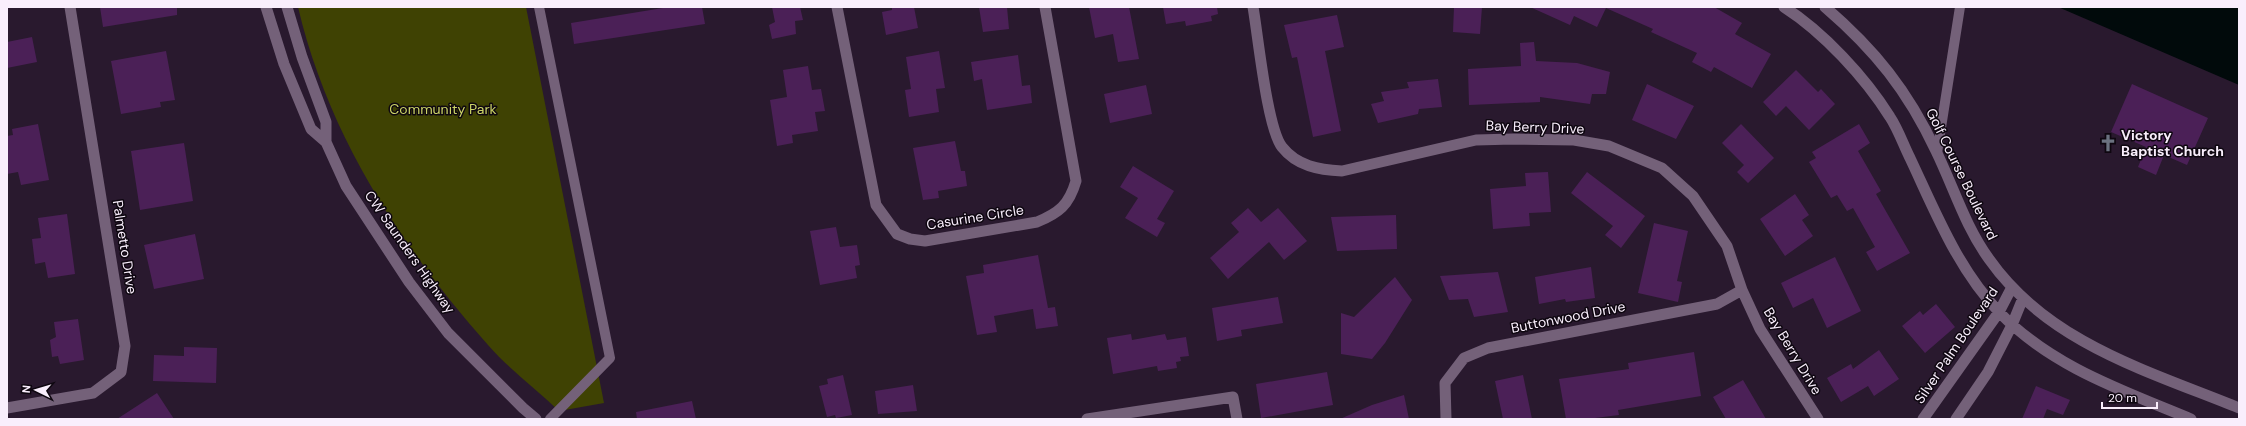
<svg xmlns="http://www.w3.org/2000/svg" width="2246" height="426" viewBox="0 0 2246 426" font-family="'DM Sans',sans-serif">
	<style>
		.green { fill: #3f4203 }
		.water { fill: #010a0b }
		.building { fill: #4b2057 }
		.lines { fill: none; stroke-linecap: round; stroke-linejoin: round }
		.service { stroke: #746179; stroke-width: 10 }
		.minor { stroke: #746179; stroke-width: 11 }
		.secondary { stroke: #746179; stroke-width: 11 }
		.labels { text-anchor: middle; dominant-baseline: central; stroke-width: 3; stroke-linejoin: round; paint-order: stroke }
		.park-label { font-size: 14px; fill: #cdd568; stroke: #0e0710 }
		.street-label { font-size: 14px; fill: #f9eefc; stroke: #0e0710 }
		.poi-label { font-size: 14px; font-weight: bold; fill: #f9eefc; stroke: #0e0710; text-anchor: start }
	</style>
	<rect width="100%" height="100%" fill="#29192e"/>
	<path class="green" d="M298,7H526L604,403L559,411C536,389 509,369 488,345C401,247 328,135 298,7Z"/>
	<path class="water" d="M2058,7H2239V85Z"/>
	<path class="building" d="M100,7H177V15L103,27Z
		M669,7H702L705,24L574,44L571,23Z
		M772,7H800L803,20L795,21L796,34L772,39L769,25L775,22Z
		M892,7H914L918,28L886,35L882,12L892,10Z
		M979,7H1007L1009,29L983,32Z
		M1089,7H1129L1139,59L1118,62L1113,34L1095,38Z
		M1163,7H1217L1218,14L1211,16L1212,21L1186,26L1185,21L1166,24Z
		M1454,7H1482L1480,34L1453,32Z
		M1530,7H1714L1742,23L1735,34L1771,54L1752,88L1714,67L1711,72L1692,62L1697,53L1651,32L1653,29L1606,8L1597,27L1574,16L1570,25Z
		M1337,15L1344,47L1325,51L1341,131L1313,137L1297,57L1292,58L1284,25Z
		M32,37L37,62L7,68V42Z
		M1534,42L1536,61L1577,63L1610,72L1606,94H1592L1590,104L1540,97V102L1469,105L1468,69L1521,66L1520,43Z
		M166,51L175,100L160,102L161,107L121,114L111,61Z
		M939,51L945,88L936,89L939,112L909,117L905,90L911,89L906,57Z
		M1018,55L1022,86L1030,85L1032,103L987,110L982,79L974,81L971,62Z
		M808,66L812,90L821,89L825,111L815,112L818,131L792,135L793,143L777,146L770,100L787,97L783,70Z
		M1796,70L1818,92L1821,89L1835,104L1809,130L1786,106L1776,116L1763,102Z
		M1438,79L1442,107L1419,109L1418,114L1378,123L1371,104L1384,101L1381,92L1409,88L1407,82Z
		M1647,84L1694,106L1676,139L1632,120Z
		M2132,84L2208,118L2187,165L2164,155L2156,175L2138,167L2146,147L2111,132Z
		M1146,85L1152,114L1110,123L1104,94Z
		M38,124L49,180L21,185L18,172L7,174V136L13,135L12,129Z
		M1741,124L1774,158L1748,183L1737,172L1744,165L1722,143Z
		M1859,124L1870,143L1858,151L1881,191L1876,194L1910,253L1877,271L1866,252L1875,247L1853,208L1847,211L1837,195L1831,198L1809,162L1816,158L1812,152Z
		M955,141L961,171H965L967,186L938,191L939,198L923,200L913,148Z
		M184,143L193,201L140,210L131,151Z
		M1133,166L1174,191L1157,219L1165,223L1157,237L1125,218L1138,198L1120,187Z
		M1548,172L1551,212L1529,213L1530,226L1493,229L1490,189L1526,186L1525,173Z
		M1587,172L1645,216L1621,248L1605,235L1613,226L1571,193Z
		M1795,194L1809,215L1802,220L1813,236L1785,256L1760,219Z
		M1248,208L1261,222L1278,208L1307,241L1284,260L1269,242L1228,279L1210,258L1239,232L1231,223Z
		M67,214L75,274L48,278L45,262L35,264L32,239L41,238L38,218Z
		M1396,215L1397,249L1337,251L1331,217Z
		M1654,223L1688,231L1677,281L1682,282L1678,302L1638,293Z
		M836,227L840,247L857,245L860,265L855,266L857,278L820,285L810,231Z
		M195,234L204,279L154,289L144,245Z
		M1038,255L1048,308L1055,307L1058,326L1036,329L1033,309L994,316L997,332L977,335L966,276L984,273L983,265Z
		M1835,257L1861,311L1827,328L1813,298L1793,308L1781,283Z
		M1591,267L1595,298L1566,302L1565,299L1539,304L1535,277Z
		M1498,272L1508,312L1474,317L1468,299L1449,300L1440,276Z
		M1395,277L1412,300L1385,343L1372,359L1341,354V313L1354,317Z
		M1278,297L1283,323L1241,330L1242,336L1217,341L1212,308Z
		M1936,304L1955,327L1925,353L1902,326L1920,311L1923,315Z
		M78,319L84,360L60,364L58,356L52,357L50,340L56,337L54,322Z
		M1131,334L1132,340L1165,334L1167,340L1186,337L1189,356L1180,357L1181,361L1176,362L1177,368L1158,371L1157,366L1113,374L1107,338Z
		M184,347L217,348L216,383L153,381L154,355L184,356Z
		M1879,350L1899,379L1874,396L1868,386L1841,402L1827,378L1851,364L1853,369Z
		M1694,352L1701,396L1618,410L1619,415L1587,419H1566L1559,379L1629,369L1628,363Z
		M1327,372L1333,405L1261,418L1256,384Z
		M843,375L852,415L836,418L835,415L827,417L819,386L828,384L827,379Z
		M1523,375L1532,419H1503L1495,381Z
		M1743,380L1766,419H1726L1713,397Z
		M913,385L917,411L878,414L875,391Z
		M2036,386L2070,400L2063,415L2047,409L2043,419H2022Z
		M157,393L174,419H117Z
		M1404,395L1409,419H1340L1372,405Z
		M692,401L696,419H637L636,412Z"/>
	<g class="lines">
		<path class="service" d="M539,7L610,358L550,419
			M1937,153L1960,7"/>
		<path class="minor" d="M837,7L876,205L897,234L910,239L925,241L1037,222C1059,213 1069,205 1076,181L1045,7
			M1253,7C1258,35 1267,128 1282,147C1297,166 1319,170 1342,171L1476,140L1513,139L1574,140L1609,146L1662,168L1693,196L1727,246L1742,290L1760,329L1818,419
			M1784,7C1823,32 1865,77 1890,117C1898,129 1903,144 1910,158C1935,211 1958,270 2000,313C2052,367 2124,391 2191,419
			M1825,7C1875,50 1908,91 1936,151C1954,188 1965,226 1989,259C2048,343 2148,371 2239,408
			M7,408L93,393L121,372L125,346L70,7
			M1087,419L1233,397L1237,419
			M1446,419L1445,383L1464,358L1488,348L1717,304L1742,290
			M1923,419L1999,312L2012,287
			M1956,419L1988,372L2012,325L2023,298"/>
		<path class="secondary" d="M266,7L284,64L311,129L326,142
			M287,7L302,57L326,122V142L346,186L409,282L448,333L523,408L536,419"/>
	</g>
	<defs>
		<g id="church-bare" transform="scale(1.38)"><path d="M-1.2-6h2.4v3.5h3.3v2.4h-3.3V6h-2.4V-.1h-3.3v-2.4h3.3Z" fill="#6b7280" stroke="#0e0710" stroke-width="2.5" paint-order="stroke"/></g>
	</defs>
	<g fill-rule="evenodd">
		<use href="#church-bare" x="2108" y="143"/>
	</g>
	<g class="labels">
		<g class="park-label">
			<text x="443" y="109">Community Park</text>
		</g>
		<g class="street-label">
			<text transform="translate(1535 127) rotate(2)">Bay Berry Drive</text>
			<text transform="translate(1962 174) rotate(64)">Golf Course Boulevard</text>
			<text transform="translate(975 217) rotate(-9)">Casurine Circle</text>
			<text transform="translate(125 247) rotate(81)">Palmetto Drive</text>
			<text transform="translate(410 252) rotate(55)">CW Saunders Highway</text>
			<text transform="translate(1568 317) rotate(-11)">Buttonwood Drive</text>
			<text transform="translate(1956 345) rotate(-56)">Silver Palm Boulevard</text>
			<text transform="translate(1793 351) rotate(59)">Bay Berry Drive</text>
		</g>
		<g class="poi-label">
			<text x="2121" y="135">Victory<tspan x="2121" dy="16">Baptist Church</tspan></text>
		</g>
	</g>
	<rect width="2246" height="426" fill="none" stroke="#f9eefc" stroke-width="16"/>
	<g transform="translate(36 390) rotate(275)" stroke="#0e0710" stroke-width="3" paint-order="stroke">
	<path d="M0-3L7 15L0 10L-7 15Z" fill="#f9eefc"/>
	<text y="-6" font-size="11" font-weight="bold" text-anchor="middle" fill="#f9eefc">N</text>
	</g>
	<path d="M2102 402v6h55v-6" fill="none" stroke="#f9eefc" stroke-width="2"/>
	<text x="2108" y="402" font-size="12" fill="#f9eefc" stroke="#0e0710" stroke-width="3" paint-order="stroke">20 m</text>
</svg>
